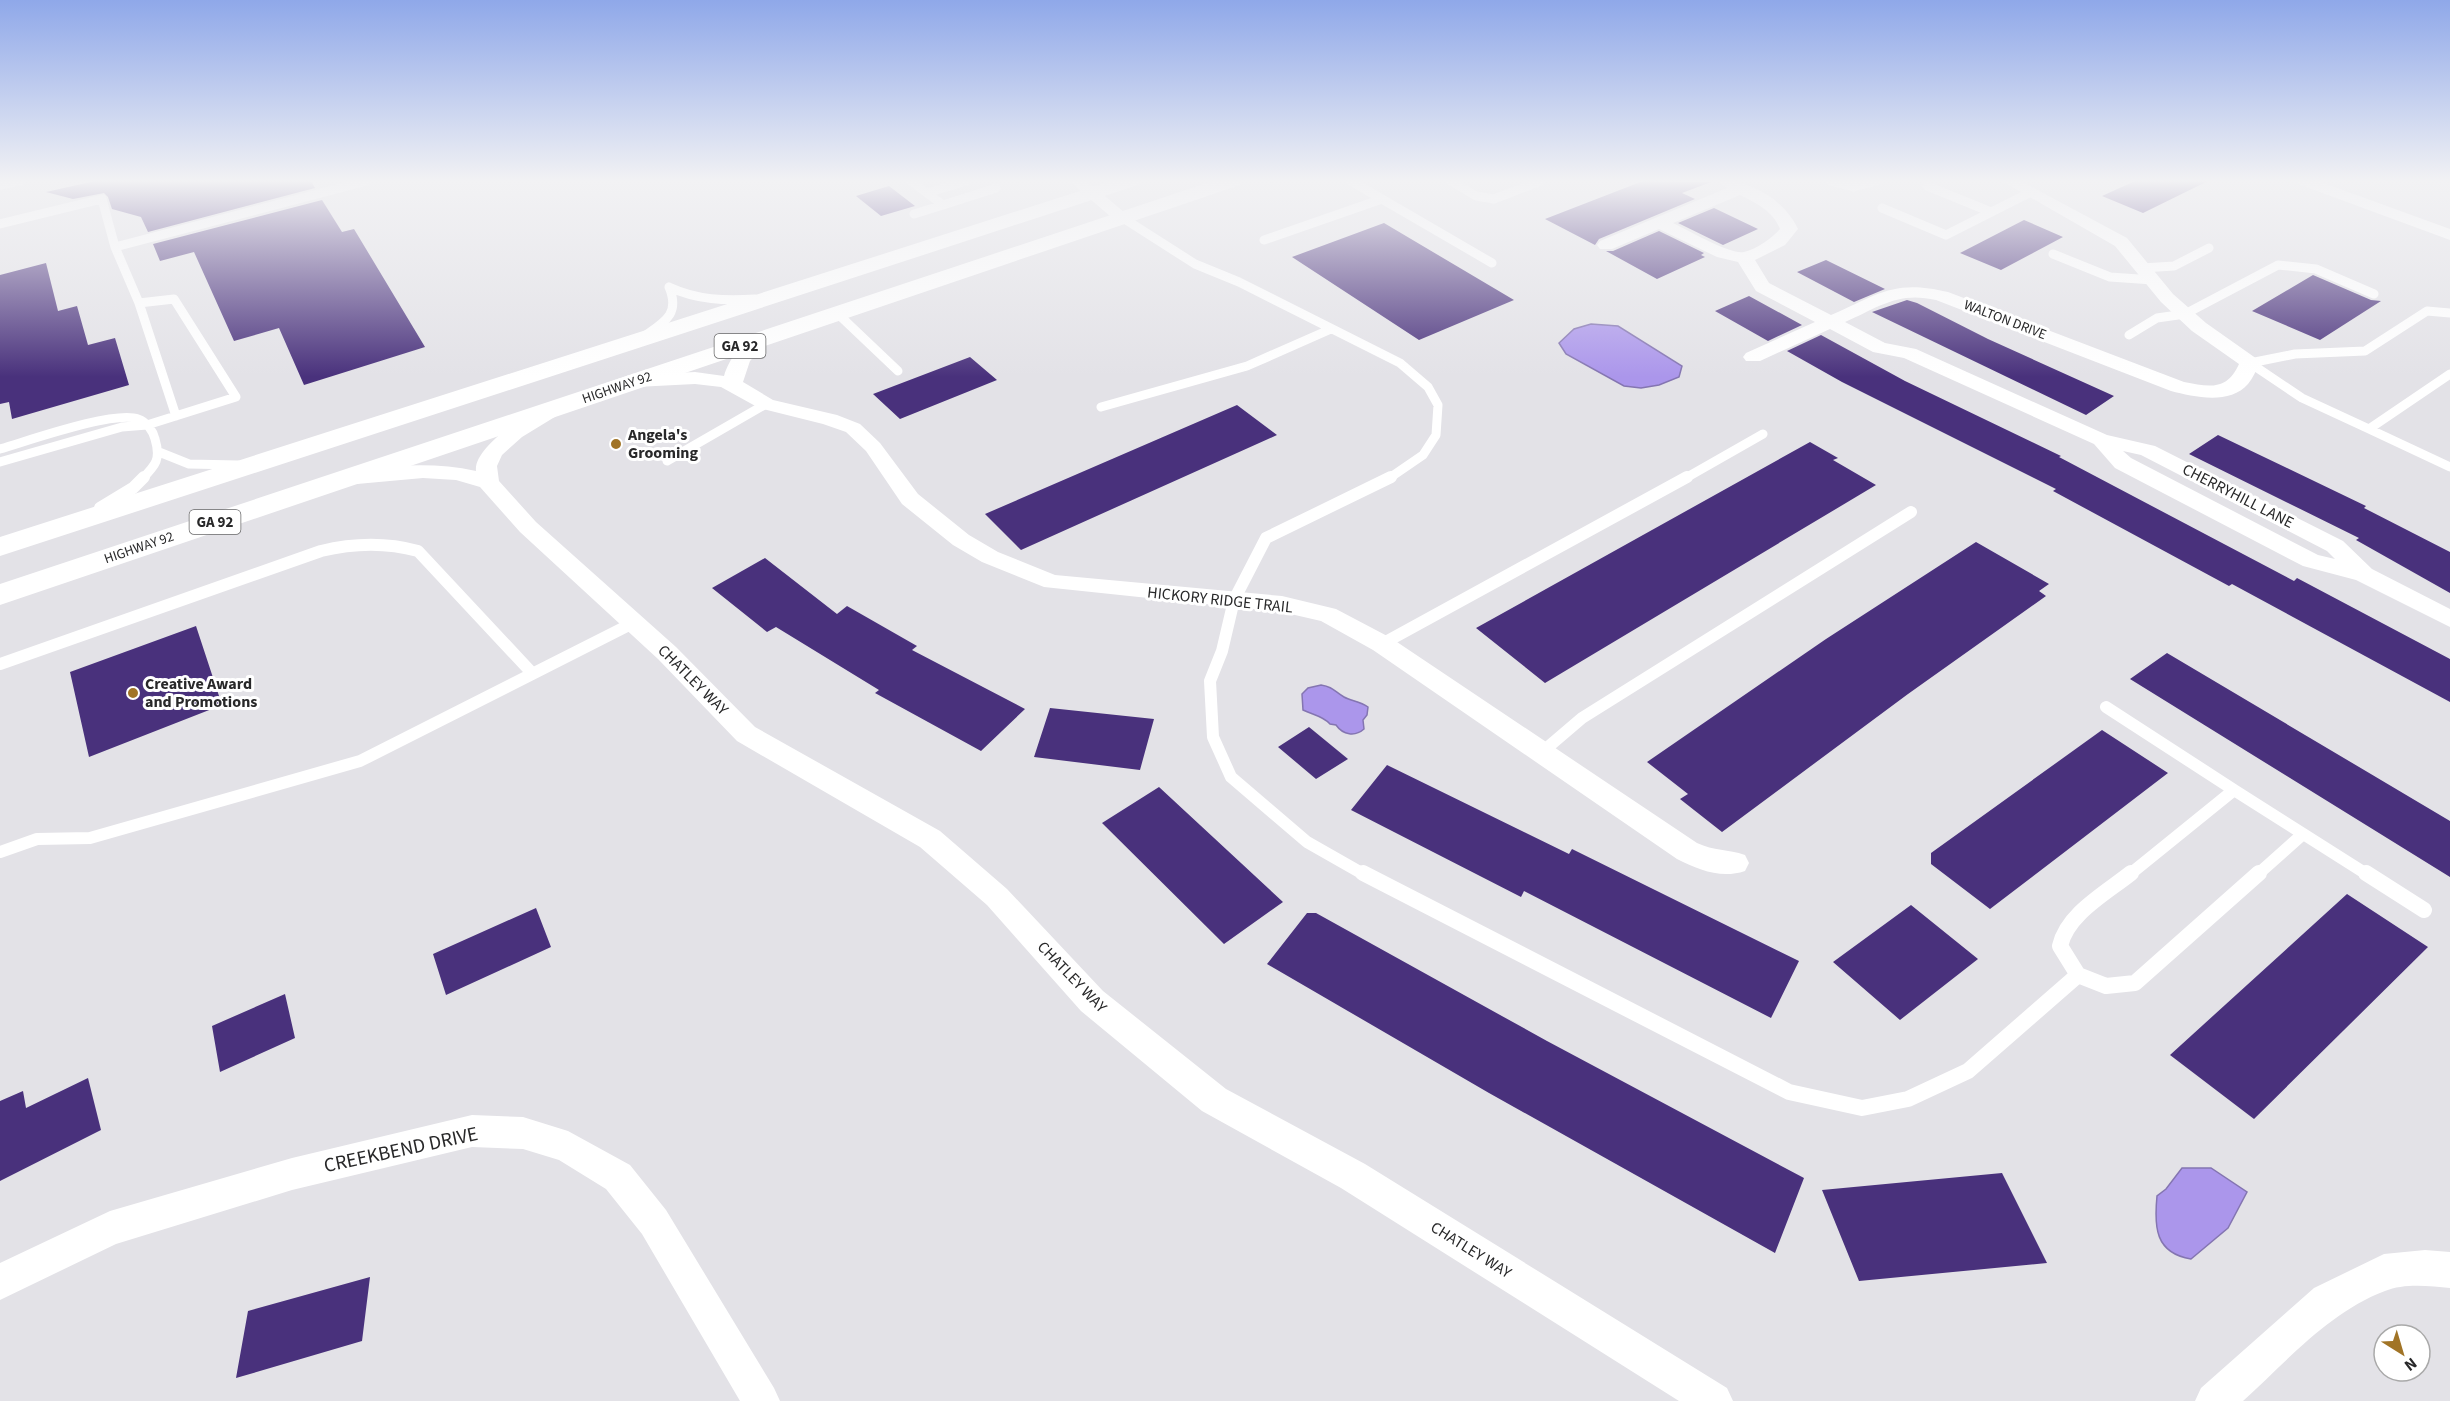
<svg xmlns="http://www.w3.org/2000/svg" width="2450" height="1401" viewBox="0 0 2450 1401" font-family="'Source Sans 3',sans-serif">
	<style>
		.water { fill: #ab96eb; stroke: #8475b1; stroke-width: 1.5 }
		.building { fill: #49317c }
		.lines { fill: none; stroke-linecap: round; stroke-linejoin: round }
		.lane-far2 { stroke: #fff; stroke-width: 9 }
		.lane-far1 { stroke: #fff; stroke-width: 12 }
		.lane { stroke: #fff; stroke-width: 16 }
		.street { fill: #fff; fill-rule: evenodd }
		.primary { fill: #fff; fill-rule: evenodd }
		.poi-dot { fill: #a17426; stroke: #fff; stroke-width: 2 }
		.labels { text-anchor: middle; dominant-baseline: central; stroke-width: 6; stroke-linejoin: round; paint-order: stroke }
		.far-street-label { font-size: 14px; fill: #282829; stroke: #fff }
		.shield { fill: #fff; stroke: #686869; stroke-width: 1.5 }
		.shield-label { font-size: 15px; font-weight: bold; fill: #282829 }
		.poi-label { font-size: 16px; font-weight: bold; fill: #282829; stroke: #fff; text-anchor: start }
		.street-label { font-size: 16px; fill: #282829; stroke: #fff }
		.near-street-label { font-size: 20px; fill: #282829; stroke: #fff }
	</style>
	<rect width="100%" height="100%" fill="#e3e2e7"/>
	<path class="water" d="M1591,324L1618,326L1682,366L1679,377L1659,385L1641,388L1624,386L1566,354L1559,343L1574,329Z
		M1321,685C1333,687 1334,691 1344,697C1351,701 1360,701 1368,707L1367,715L1363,720L1364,729C1355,737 1343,735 1336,725L1330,724C1323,716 1313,715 1303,710L1302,694L1308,688Z
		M2182,1168H2211L2247,1192L2228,1228L2191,1259C2155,1253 2154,1227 2157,1196L2166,1189Z"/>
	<path class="building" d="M95,181H311L315,188L148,232L141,217L112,209L108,197L104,193L73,199L46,192Z
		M1643,181L1711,182L1682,193L1695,199L1599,239L1595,245L1545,219Z
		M2135,181H2208L2143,213L2102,196Z
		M889,186L915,206L881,216L856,196Z
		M322,200L342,232L354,229L425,347L304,385L279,328L234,341L194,252L160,261L153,244Z
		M1714,208L1758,229L1723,245L1678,223Z
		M2024,220L2063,237L2001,270L1960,253Z
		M1384,223L1514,300L1419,340L1292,257Z
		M1659,231L1704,253L1701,255L1705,257L1657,279L1606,251H1613Z
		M1826,260L1885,289L1854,302L1797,272Z
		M46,263L58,311L77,306L88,345L115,338L129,385L12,419L9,402L0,404V275Z
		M2313,275L2371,300L2381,301L2320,340L2252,311Z
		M1749,296L1802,325L1768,341L1715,311Z
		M1907,300L1917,303L1988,339L2114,396L2086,415L1872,312Z
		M1821,335L1905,381L2061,456L2059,457L2294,581L2297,578L2450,659V702L2232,584L2229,586L2053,491L2056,489L1842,382L1787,351Z
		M970,357L997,380L900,419L873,394Z
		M1237,405L1277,435L1021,550L985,514Z
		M2218,435L2366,506L2364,508L2450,552V593L2356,540L2359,538L2189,454Z
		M1810,442L1838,458L1833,460L1876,485L1545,683L1476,628Z
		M1976,542L2049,584L2039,591L2046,596L1908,694L1722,832L1680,799L1688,794L1647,762L1826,639Z
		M765,558L837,614L847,606L917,646L912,650L1025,709L981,751L875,693L879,690L776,627L767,632L712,588Z
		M196,626L222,705L89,757L70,672Z
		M2167,653L2450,821V877L2130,679Z
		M1050,708L1154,719L1140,770L1034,757Z
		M1309,727L1348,759L1316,779L1278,747Z
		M2102,730L2168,773L1990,909L1931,864V853Z
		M1387,765L1569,854L1572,849L1799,961L1771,1018L1524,891L1521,897L1351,810Z
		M1159,787L1283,902L1224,944L1102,823Z
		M2347,894L2428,947L2254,1119L2170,1055Z
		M1911,905L1978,959L1900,1020L1833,962Z
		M536,908L551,947L446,995L433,954Z
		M1307,913H1316L1547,1041L1804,1178L1775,1253L1489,1093L1267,964Z
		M285,994L295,1038L220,1072L212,1026Z
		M88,1078L101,1130L0,1181V1101L23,1091L26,1108Z
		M2002,1173L2047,1263L1859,1281L1822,1190Z
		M370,1277L362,1341L236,1378L248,1311Z"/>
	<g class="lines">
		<path class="lane-far2" d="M911,181L943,205L914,214
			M1351,181L1492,263
			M1451,181L1476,196L1494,199L1541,181
			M1830,181L1853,187L1876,181
			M0,185L20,181
			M1927,186L1991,212
			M927,193L966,181
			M943,205L996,188
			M1882,208L1946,235L2031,192
			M1123,218L1195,264L1239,282L1400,363L1428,387L1438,405L1436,435L1423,455L1388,479
			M0,224L102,199L115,247L367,181
			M1264,240L1382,199
			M2053,254L2110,277L2153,280
			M2142,268L2174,266L2209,248
			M669,287C697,300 725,301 755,299
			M139,303L176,416
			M838,314L898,371
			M646,335C666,321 680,313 669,287
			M2129,335L2157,318L2185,314L2278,265L2316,269L2374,294
			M2250,363L2302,398L2369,429L2450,374
			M2250,363L2295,354L2365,351L2427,311L2450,313
			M1101,407L1247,366L1331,329
			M2369,429L2450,467
			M0,449C28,441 115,410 138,419C147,422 153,431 155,439C161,459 156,465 142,479
			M159,452L189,464L238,465
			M667,461L766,404
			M0,462L122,427L147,425L236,397L174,299L139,303L115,247
			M1684,479L1763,434"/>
		<path class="lane-far1" d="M100,508L133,488L144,477
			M1382,644L1687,477
			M0,664L321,551C354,543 385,542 418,551L532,673
			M2106,707L2234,790L2129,875
			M1541,753L1582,718L1911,512
			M2234,790L2368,875
			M0,852L37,839L90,838L360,761L633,623
			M1365,875L1307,842L1231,777L1213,737L1210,681L1222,651L1234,600L1266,538L1391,477
			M2257,875L2303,834"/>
		<path class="lane" d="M1363,873L1789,1092L1862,1108L1908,1099L1968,1071L2078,975L2060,946C2067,914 2106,893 2131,873
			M2366,873L2424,910
			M2078,975L2106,986L2135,983L2259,873"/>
		<path class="street" d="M1069,181H1087L1131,218L1129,222H1117Z
			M1718,181C1749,179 1785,200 1798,229L1785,245L1755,260L1769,283L1831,315C1879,294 1894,279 1948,292L2184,382C2209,387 2227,391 2239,364L2192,331L2161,302L2115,246L2002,181H2021L2127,238L2173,294L2206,323L2257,359L2260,363C2256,370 2253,378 2248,384C2230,405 2194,397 2171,391L1936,300C1898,291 1879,307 1845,322L1885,343L1916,349L2107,435L2155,446L2343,541L2372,569L2450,609V627L2356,580L2303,566L2115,468L2094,444L1904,358L1873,352L1830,329L1760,361H1746L1743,357L1746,353L1815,322L1756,291L1738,262L1717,257L1659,229L1612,249H1600L1597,245L1600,241L1727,188ZM1740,195C1756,203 1773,211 1780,229C1772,238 1757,249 1744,252C1730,255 1688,230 1673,223ZM2123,451L2141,455L2327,551L2335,559L2318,555L2131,458Z
			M2296,181H2318L2450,229V240L2298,184Z
			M763,332L770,334L772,338L750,361L743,382L773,400L837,415L860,424L880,443L918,494L969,535L998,552L1055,575L1282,596L1336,609L1391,638L1697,843C1714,851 1728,849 1745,855L1749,863L1745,871C1721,879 1699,870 1677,859L1373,650L1321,621L1282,612L1044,587L982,562L953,545L902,504L866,451L846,432L823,424L759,408L721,387L695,384L636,387L629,385L626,381L629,377L636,375L695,372L724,376C729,358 745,337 763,332Z
			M551,405L558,407L561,411L558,415L522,437L502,455L497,466L499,481L536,522L676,647L755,727L940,831L1007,889L1103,991L1226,1089L1365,1164L1727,1388L1733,1401H1679L1341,1188L1202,1111L1081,1011L987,905L920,847L737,741L658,659L520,532L480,487L456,480L423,478L357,484L349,482L346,477L349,472L357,470C397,465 436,462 476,471C473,447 530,410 551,405Z
			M472,1115L523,1117L568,1131L630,1165L666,1210L774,1388L780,1401H740L642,1234L606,1189L559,1160L523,1149L472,1147L292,1190L116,1244L0,1300V1263L110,1211L292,1158Z
			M2425,1250L2450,1252V1288C2430,1286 2404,1283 2385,1291C2329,1312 2286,1362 2243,1401H2195L2201,1388L2314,1288L2384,1254Z"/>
		<path class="primary" d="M1111,181H1141L1138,185L0,556V537Z
			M1213,181H1243L1240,185L0,605V584Z"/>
	</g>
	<linearGradient id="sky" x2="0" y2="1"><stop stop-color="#8fa8e9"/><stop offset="0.48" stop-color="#f2f2f4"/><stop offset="1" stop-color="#f2f2f4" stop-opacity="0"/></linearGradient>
	<rect width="2450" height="377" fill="url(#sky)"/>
	<g class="poi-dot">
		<circle cx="616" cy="444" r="6"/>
		<circle cx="133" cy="693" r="6"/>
	</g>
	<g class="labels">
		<g class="far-street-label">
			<text transform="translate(2005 320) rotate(21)">WALTON DRIVE</text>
			<text transform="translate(617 388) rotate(-19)">HIGHWAY 92</text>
			<text transform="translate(139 548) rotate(-19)">HIGHWAY 92</text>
		</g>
		<g class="shield">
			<rect x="714.5" y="334" width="51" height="24" rx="4.5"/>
			<rect x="189.5" y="510" width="51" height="24" rx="4.5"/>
		</g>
		<g class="shield-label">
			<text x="740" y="346">GA 92</text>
			<text x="215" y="522">GA 92</text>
		</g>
		<g class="poi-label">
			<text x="628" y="435">Angela's<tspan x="628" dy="18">Grooming</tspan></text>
			<text x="145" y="684">Creative Award<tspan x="145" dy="18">and Promotions</tspan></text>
		</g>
		<g class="street-label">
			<text transform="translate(2238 496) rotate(27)">CHERRYHILL LANE</text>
			<text transform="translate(1220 600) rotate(6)">HICKORY RIDGE TRAIL</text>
			<text transform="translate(693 680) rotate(45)">CHATLEY WAY</text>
			<text transform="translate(1072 977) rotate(46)">CHATLEY WAY</text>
			<text transform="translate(1471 1250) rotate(32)">CHATLEY WAY</text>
		</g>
		<g class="near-street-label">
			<text transform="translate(401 1150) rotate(-12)">CREEKBEND DRIVE</text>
		</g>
	</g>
	<g transform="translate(2402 1353) rotate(143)"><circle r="28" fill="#ffffff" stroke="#a9a9a9" stroke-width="1.5"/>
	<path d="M0-4.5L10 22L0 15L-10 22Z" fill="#a17426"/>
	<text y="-9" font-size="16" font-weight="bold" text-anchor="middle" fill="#282829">N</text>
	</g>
</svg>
